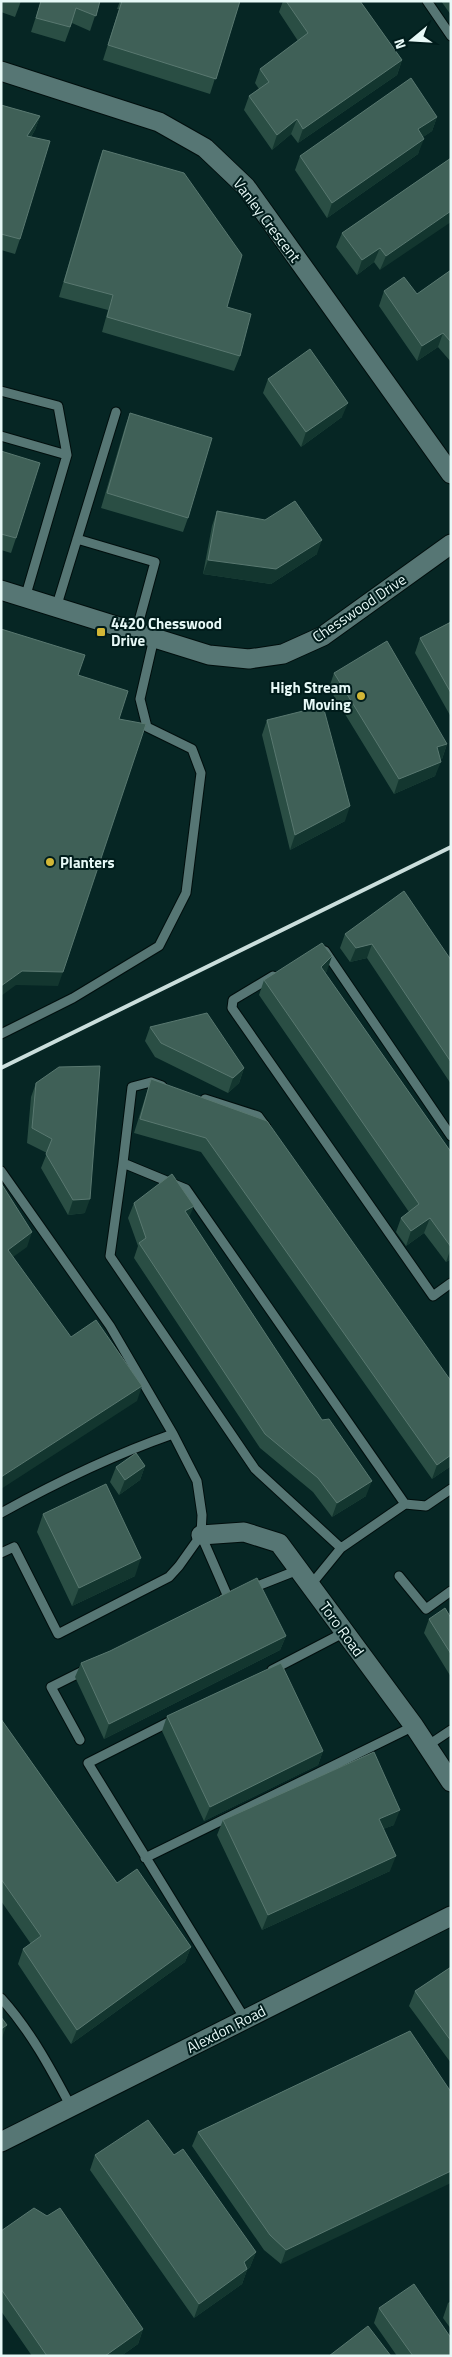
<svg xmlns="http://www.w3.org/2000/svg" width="452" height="2357" viewBox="0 0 452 2357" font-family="'Titillium Web',sans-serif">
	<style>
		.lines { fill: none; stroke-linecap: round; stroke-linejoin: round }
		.service-casing { stroke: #000e0d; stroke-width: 11 }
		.minor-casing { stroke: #000e0d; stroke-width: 21 }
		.service { stroke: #567674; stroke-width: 9 }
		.minor { stroke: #567674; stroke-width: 19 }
		.rail { stroke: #cadedc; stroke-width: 4 }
		.wall { fill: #2a4e44 }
		.shaded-wall { fill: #13362f }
		.building { fill: #3f6057; stroke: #597870 }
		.poi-dot { fill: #d2b736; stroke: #001c1b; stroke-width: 2 }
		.labels { text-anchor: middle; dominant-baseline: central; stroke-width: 4; stroke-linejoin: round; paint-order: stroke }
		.street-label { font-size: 15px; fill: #e7f9f7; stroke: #001c1b }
		.poi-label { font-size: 15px; font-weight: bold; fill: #e7f9f7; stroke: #001c1b; text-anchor: start }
	</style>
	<rect width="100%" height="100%" fill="#062624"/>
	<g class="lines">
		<g class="service-casing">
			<path id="service" d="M427,1L451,36
				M1,391L58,406L67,455
				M1,436L67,455L25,598
				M77,539L155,562L136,632
				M56,608L116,412
				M325,951L451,1136
				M273,976L233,1000L232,1008L433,1296L451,1283
				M1,1034L73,998L159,946L186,893L201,773L192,749L147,727L140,699L154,638
				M205,1099L258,1116L266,1127
				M123,1163L132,1087L151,1082L162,1086
				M1,1171L110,1326L173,1434L197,1481L202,1515L201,1535L228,1597L223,1599
				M405,1504L426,1506L451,1489
				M1,1513C57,1482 113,1455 173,1434
				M1,1553L14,1547L58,1634L169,1577L179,1566L201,1535
				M399,1576L426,1609L451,1591
				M310,1586L341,1548L405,1504L186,1189L123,1163L110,1256L255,1469L341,1548
				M250,1589L298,1570
				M272,1670L345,1632
				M173,1720L88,1763L245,2019
				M80,1740L51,1687L87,1669
				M427,1746L451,1730
				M145,1858L414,1726
				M1,1998C30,2030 51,2069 71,2107"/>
		</g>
		<g class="minor-casing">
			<path id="minor" d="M1,71L159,122L205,148L246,187L451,474
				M1,590L209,655L249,659L283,654L323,636L451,544
				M201,1535L244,1532L279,1543L414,1726L451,1782
				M1,2142L451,1916"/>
		</g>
		<use href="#service" class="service"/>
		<use href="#minor" class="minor"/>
		<path class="rail" d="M1,1068L451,847"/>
	</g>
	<path class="wall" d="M1,1H21L15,17L1,12Z
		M41,1H100L90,31L72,23L65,42L31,32Z
		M120,1H240L210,94L103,60L119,9H117Z
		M283,1H360L402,60L397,75L298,143L291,134L272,150L244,110L249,96L259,89L255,83L260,69L298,41L279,12Z
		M441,1H451V15Z
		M1,105L40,116L35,130L31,137L20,239L15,254L1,250Z
		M437,117L432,131L423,137L418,154L327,218L295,170L300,156Z
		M103,150L227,307L240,356L234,371L102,332L108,310L59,297L98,164Z
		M451,158L380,270L374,262L357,275L336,247L342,233Z
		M451,270V362L438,347L417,361L379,306L384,291L417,294Z
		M268,379L342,417L301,447L263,393Z
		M130,413L188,518L183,532L101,508L125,427Z
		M1,451L16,538L11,553L1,550Z
		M217,511L317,554L271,584L203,574L212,526Z
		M451,622V717L415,653L420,638Z
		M334,673L447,744L442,759H440L435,776L394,794L329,688Z
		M267,720L345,821L290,850L262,735Z
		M345,934L451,960V1084L367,958L350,962L340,948Z
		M327,971L325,973L451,1152V1259L446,1262L424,1233L406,1246L396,1232L401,1218L409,1212L259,995L264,980Z
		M150,1027L244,1068L239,1083L228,1093L155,1057L145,1041Z
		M151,1079L451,1381V1466L432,1479L201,1152L134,1133Z
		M36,1083L85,1213L68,1215L41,1168L47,1153L27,1143L31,1097Z
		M134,1203L189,1218L366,1496L332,1517L313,1492L260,1448L134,1258L138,1246L128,1218Z
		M145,1466L140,1480L119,1495L110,1482L116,1467Z
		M43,1514L135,1576L72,1606L37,1532Z
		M451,1618V1677L424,1633L429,1619Z
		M286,1636L280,1650L104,1739L75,1677L81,1663L110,1651Z
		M167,1716L323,1751L318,1765L204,1821L162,1731Z
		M1,1719L117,1883L191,1947L185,1962L71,2044L18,1964L23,1949L31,1944L1,1901Z
		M223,1820L394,1825L383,1829L390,1871L262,1930L217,1835Z
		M451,1967V2063L409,2006L415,1991Z
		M410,2031L281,2264L264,2250L192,2146L198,2132Z
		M95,2155H174L256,2252L250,2267L247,2270L242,2284L194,2318L90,2170Z
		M47,2216L143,2329L138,2344L121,2356H32L1,2311V2231Z
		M451,2301V2329L443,2318L448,2303Z
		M379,2308L451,2356H397L374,2323Z"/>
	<path class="shaded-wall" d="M402,60L397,75L298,143L303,129Z
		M40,116L35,130L22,151L27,136Z
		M437,117L432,131L413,144L418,129Z
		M297,119L291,134L272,150L277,135Z
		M424,139L418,154L327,218L332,203Z
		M451,211V222L380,270L386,256Z
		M380,248L374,262L357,275L362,260Z
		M443,333L438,347L417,361L422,346Z
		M348,403L342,417L301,447L306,432Z
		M322,540L317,554L271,584L203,574L208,560Z
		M447,744L442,759L432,762L437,747Z
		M441,762L435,776L394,794L399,779Z
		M350,806L345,821L290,850L295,835Z
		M372,944L367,958L350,962L356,948Z
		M332,956L327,971L316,981L321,967Z
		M22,971L63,972L58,986L16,985L1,996V986Z
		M244,1068L239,1083L228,1093L233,1078Z
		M90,1199L85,1213L68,1215L73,1200Z
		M194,1206L188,1220L185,1211Z
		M430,1218L424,1233L406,1246L411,1231Z
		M32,1232L27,1247L2,1265L8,1250Z
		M451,1248V1259L446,1262Z
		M142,1386L137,1401L1,1489V1477Z
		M451,1455V1466L432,1479L437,1465Z
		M145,1466L140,1480L119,1495L125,1480Z
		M372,1481L366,1496L332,1517L337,1503Z
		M141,1558L135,1576L72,1606L79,1588Z
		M286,1636L280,1650L104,1739L109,1724Z
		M323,1751L318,1765L204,1821L210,1807Z
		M400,1810L394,1825L373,1833L379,1819Z
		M396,1856L390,1871L262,1930L268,1915Z
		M191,1947L185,1962L71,2044L77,2030Z
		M7,2025L1,2040V2029Z
		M451,2171V2183L281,2264L286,2250Z
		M256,2252L250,2267L247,2270L242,2284L194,2318L199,2304Z
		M143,2329L138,2344L121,2356H105Z"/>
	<path class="building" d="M41,1H100L96,16L76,8L70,27L36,18Z
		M122,1H240L216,79L108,45Z
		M286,1H360L402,60L303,129L297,119L277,135L249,96L269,82L260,69L308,33Z
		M411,78L437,117L418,129L424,139L332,203L300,156Z
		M1,105L40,116L27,136L50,141L20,239L1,234Z
		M103,150L184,173L242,255L227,307L251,314L240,356L107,317L113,295L64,282Z
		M451,158V211L386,256L380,248L362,260L342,233Z
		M451,270V342L443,333L422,346L384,291L404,277L417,294Z
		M310,349L348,403L306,432L268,379Z
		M130,413L212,438L188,518L107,493Z
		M1,451L40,463L16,538L1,534Z
		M295,501L322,540L276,569L208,560L217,511L265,520Z
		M451,622V693L420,638Z
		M1,629L85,655L78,675L128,691L119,719L146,724L63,972L22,971L1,986Z
		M387,641L447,744L437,747L441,762L399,779L334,673Z
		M323,706L350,806L295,835L267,720Z
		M404,891L451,960V1062L372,944L356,948L345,934Z
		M322,943L332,956L321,967L451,1152V1247L430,1218L411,1231L401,1218L419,1204L264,980Z
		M207,1013L244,1068L233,1078L161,1043L150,1027Z
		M100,1066L90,1199L73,1200L46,1154L52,1139L32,1128L36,1083L59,1067Z
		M151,1079L267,1121L451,1381V1455L437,1465L206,1138L140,1119Z
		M172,1174L194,1206L185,1211L322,1420L329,1419L372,1481L337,1503L318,1478L265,1434L139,1243L146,1238L134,1203Z
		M1,1183L32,1232L8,1250L71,1337L96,1320L142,1386L1,1477Z
		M136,1453L145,1466L125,1480L116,1467Z
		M106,1484L141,1558L79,1588L43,1514Z
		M257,1578L286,1636L109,1724L81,1663L110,1651Z
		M445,1608L451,1618V1654L429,1619Z
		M281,1663L323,1751L210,1807L167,1716Z
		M1,1719L117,1883L137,1869L191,1947L77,2030L23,1949L41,1936L1,1879Z
		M374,1752L400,1810L379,1819L396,1856L268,1915L223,1820Z
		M451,1967V2041L415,1991Z
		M1,2017L7,2025L1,2029Z
		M410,2031L451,2092V2171L286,2250L270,2235L198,2132Z
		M148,2120L174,2155L183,2149L256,2252L244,2262L247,2269L199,2304L95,2155Z
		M34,2208L47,2216L60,2208L143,2329L105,2356H47L1,2289V2231Z
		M414,2284L451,2338V2356H413L379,2308Z
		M368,2326L391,2356H329Z"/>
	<g class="poi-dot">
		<rect x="96" y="627" width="10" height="10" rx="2.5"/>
		<circle cx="361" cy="696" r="5"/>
		<circle cx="50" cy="862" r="5"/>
	</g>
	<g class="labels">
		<g class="street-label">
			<text transform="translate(267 220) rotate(53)">Vanley Crescent</text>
			<text transform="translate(359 608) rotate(-34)">Chesswood Drive</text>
			<text transform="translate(342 1629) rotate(54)">Toro Road</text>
			<text transform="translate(226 2029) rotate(-27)">Alexdon Road</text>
		</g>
		<g class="poi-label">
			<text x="111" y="623">4420 Chesswood<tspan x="111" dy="17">Drive</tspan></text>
			<text x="351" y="687" text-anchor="end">High Stream<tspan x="351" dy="17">Moving</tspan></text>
			<text x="60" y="862">Planters</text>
		</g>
	</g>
	<rect width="452" height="2357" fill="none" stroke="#e7f9f7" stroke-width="5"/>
	<g transform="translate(412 40) rotate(252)" stroke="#001c1b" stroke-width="4" paint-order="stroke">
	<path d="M0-4L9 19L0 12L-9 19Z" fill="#e7f9f7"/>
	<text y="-8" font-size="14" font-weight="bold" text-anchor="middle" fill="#e7f9f7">N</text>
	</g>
</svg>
